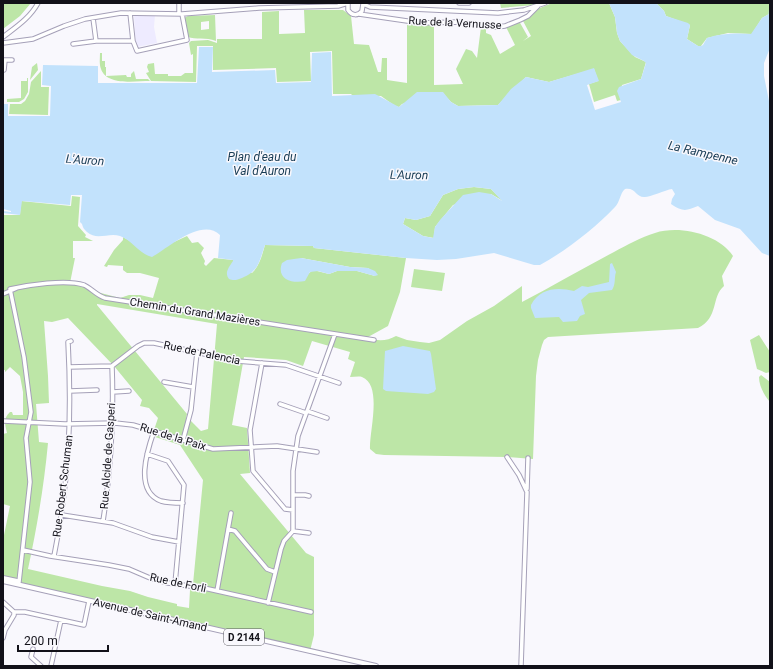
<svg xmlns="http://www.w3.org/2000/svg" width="773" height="669" viewBox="0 0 773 669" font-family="Roboto,sans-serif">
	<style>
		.built { fill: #eeebff }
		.green { fill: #bde6a7; fill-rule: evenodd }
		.water { fill: #c2e2fc; fill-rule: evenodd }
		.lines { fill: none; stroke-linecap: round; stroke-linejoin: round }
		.stream { stroke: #c2e2fc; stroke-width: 1 }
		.minor-casing { stroke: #a5a0b8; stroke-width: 5.5 }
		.major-casing { stroke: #a5a0b8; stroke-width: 6 }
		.minor { stroke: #fff; stroke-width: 3.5 }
		.major { stroke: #fff; stroke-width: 4 }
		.labels { text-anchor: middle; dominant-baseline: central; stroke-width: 3; stroke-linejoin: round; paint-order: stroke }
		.shield { fill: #f9f8fd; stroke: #57565d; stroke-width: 1 }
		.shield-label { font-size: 10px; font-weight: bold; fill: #121119 }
		.street-label { font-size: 11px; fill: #121119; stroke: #f9f8fd }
		.water-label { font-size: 12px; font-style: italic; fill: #173b54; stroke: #f9f8fd }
	</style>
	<rect width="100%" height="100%" fill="#f9f8fd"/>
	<path class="built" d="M134,14L155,15L154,27L157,43L137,47L135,34Z"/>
	<path class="green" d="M3,3H31L20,16L3,29Z
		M500,3H540L534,5L501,8Z
		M552,3H609L615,17L617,33L620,41L635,57L644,61L646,62L641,79L622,85L620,96L621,100L617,101L615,95L594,102L589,84L598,81L594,69L549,82L526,77L498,105L458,106L451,102L442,92L402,104L399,107L395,106L381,96L352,95L351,94H333L332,51L310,52L311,81L277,82L276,68L213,70V46H197L196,82L151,81L146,73L149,72L147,67L148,64L154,63L155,74H168V76H181L185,73H193V54L191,55L189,43L191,41L208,40L217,43V39H262V12L279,11V34L305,33L304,10H343L351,16L354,44L369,45L378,72H381L382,58H387V80L407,83V25H411V21L434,23V85L463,84L456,69L466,49L472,51L477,58L481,27L486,28V33L491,35L500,54L515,45L506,27L519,21L528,37L523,41L531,36L523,21L540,8Z
		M656,3H770L769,14L762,18L752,34L728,33L707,38L701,46H698L687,39L690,25L666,16L664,11Z
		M215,15L216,41C206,37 195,40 188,37L184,18L188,16ZM209,21V29L201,30V22Z
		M100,53H102V61H105V67H106V76L126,75L127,77H131V74L134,71L136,79H148L150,81C135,81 107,86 101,69C99,64 100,58 100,53Z
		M37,63L38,70L30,80L32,67Z
		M41,71V87H49L48,115L9,114L10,104H21L25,101L29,94L31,82Z
		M27,78H28V92L24,99L19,102H7V99L21,98V81H27Z
		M474,187L491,189L503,201L491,194L453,205L435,227L434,238L423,236L403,224L405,218L416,220L430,216L443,195L458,189Z
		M72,196L80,197L78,226L86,235L85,237L93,241H73V258H75L70,283L80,284L93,291L120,298L129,295H140L153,298L159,278L140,273H127L123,270V266L108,265L107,267L104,266L114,250L123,240V237L130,241L174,242L187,236L192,243L198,242L204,248L201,253L205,261L204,264L206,266L214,258L233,260L252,273C260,265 262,255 265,245L313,246L314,248L406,258L400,292L388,326L368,337C377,342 387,341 396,336L407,340L420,342L429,343L440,340L467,321L494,306L522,286V302C553,286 583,268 614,252C627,245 641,237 655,233C680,225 718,234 733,256L722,276L724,286C711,297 719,318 698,328L548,337L544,340L542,345L538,360L536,376L533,459L507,457L384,455L376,454L370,449C369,432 383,385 362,377C359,376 354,377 350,377L355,362L348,359L350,352L312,341L303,366L286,360L244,357L232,425L247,428L250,473L240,474L306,553L314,557V635L310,651L42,589L3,578V540L10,506L3,504V434L7,433C5,425 3,418 10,412H12L13,415H23V392L20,376L10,367L5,372V370H3V215H20L21,201L71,206ZM301,258L350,267L368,268L375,276L357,271H337L329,274L313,270L308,274ZM97,304L217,324L208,429L201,431L191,421L186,418L187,414L97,305ZM68,318L114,366L142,400L140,406L149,408L158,418L152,436L180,445L203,480L193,584L190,590L189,608L177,606V604L148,597L130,591L102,586L28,569C37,527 44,486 48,443L39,442L36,404L49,403L48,376L44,321L52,322Z
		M414,269L445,273L442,291L411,287Z
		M759,335L770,352V372L766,373L757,369L750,340Z
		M761,375L770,382V402C764,395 759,386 759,377Z"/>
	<path class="water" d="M609,3H656L664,11L666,16L688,23L690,25L687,39L698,46H701L703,45L707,38C722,33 736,33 751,34L762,18L769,14L770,48L764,63V76L770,106V256L762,253L740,229L715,220L698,206C686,211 683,212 671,204L672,199L675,194L672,189C665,190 648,198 644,197C636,197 635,187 625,189C620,193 620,202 615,207C594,229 567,250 540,265H534L494,253L456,259L437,260L406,258L314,248L313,246L265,245C259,262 259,271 242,278C237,280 234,281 229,279C224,273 229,267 233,261V260L218,258L220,235C202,217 168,248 152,257C139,254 132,240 120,236C109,232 97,241 87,232C84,229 83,228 82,224L80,222L82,195H71L70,205L22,201L20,215L3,213V211L11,212V211L3,209V104H8V116H50L51,86L42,85L43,65L98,66V83H197L199,47H213L212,72L275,70L276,83L311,82L312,53L331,52L332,96L375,94L399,107L417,92H443L451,102L458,106L498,105L511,89L526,77L549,82L594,68L599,81L587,85L595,110L621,102L617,91L619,87L641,79L646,63L644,61L632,55L620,41L617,33L615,17ZM474,187L491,189L502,201L491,194L479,192L463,195L440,220L435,227L433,238L423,236L403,224L405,218L416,220L430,216L443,195L458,189Z
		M301,258L350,267L368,268L375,271L378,275L375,276L357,271H337L329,274L318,271L310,272L305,281C292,284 276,279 282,263L287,260Z
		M612,263L616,272C614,278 616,284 612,290L589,293L581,300L585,314L580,316L577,321L563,322L559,317L535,318L531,308V305C540,288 557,287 574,291L582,286L588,287L609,282L610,264Z
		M403,346L430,351L431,354L436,389L434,392L428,394L386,391L383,389L385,351Z"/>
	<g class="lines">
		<path class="stream" d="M769,14L770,5"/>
		<g class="minor-casing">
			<path id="minor" d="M348,3V10C352,16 358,16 362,11L363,4
				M459,3H469
				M363,4L370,7L498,13L524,10L545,3
				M130,13L133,41L137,51L187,40L182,14
				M179,13V3
				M359,14L421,23L457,22L496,27L505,26L520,20L528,16L538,6
				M93,18L96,41
				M3,37C16,27 30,18 38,3
				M3,43L33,39L64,26L85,19L121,13L182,14L259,8L338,6L348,3
				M73,44L96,41H133
				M4,60H12
				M4,70L5,60
				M3,294L17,288
				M262,363L250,430L253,471L285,509L293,510
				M69,367L112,366L138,346L144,343H154L237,361L286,365L339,383
				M164,382L193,387
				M70,391L97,390
				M113,392L129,391
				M280,404L306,413
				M307,411L327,418
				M3,421L65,424L115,423L133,425L213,449L277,446L317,452
				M154,431C147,451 134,491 161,501C168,503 176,503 183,503
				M183,440L191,410L197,352
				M147,454L168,461L184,485L175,584
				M507,457L519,475L527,492L521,666
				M527,489L528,458
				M293,495H305L309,496
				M62,515L113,523L152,537L179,542
				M103,521C111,469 114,418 112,366
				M228,529L235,531L267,569L275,572
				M293,531L309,533
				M23,550L50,556L109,565L129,569L150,578L168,583L204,588L311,612
				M54,556C69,482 72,417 68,342L71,341
				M16,583L19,582L30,482L26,438L31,412L24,357L10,289C28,285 66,279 84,285C91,288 96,295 105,298L374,340
				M217,591L231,513
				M3,602L14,612H25L84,625L89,601
				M268,603L281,549L284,541L293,531V471L298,436L335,334
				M3,638L5,630L14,615V612
				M33,649L31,657L41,666
				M51,666L61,620"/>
		</g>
		<g class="major-casing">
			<path id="major" d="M3,578L17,581
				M3,581L376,666"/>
		</g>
		<use href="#minor" class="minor"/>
		<use href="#major" class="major"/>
	</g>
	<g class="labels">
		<rect class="shield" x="224" y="629" width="40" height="16" rx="3"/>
		<g class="shield-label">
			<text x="244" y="637">D 2144</text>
		</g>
		<g class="street-label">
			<text transform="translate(455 23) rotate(3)">Rue de la Vernusse</text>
			<text transform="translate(195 312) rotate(9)">Chemin du Grand Mazières</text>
			<text transform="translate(202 353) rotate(12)">Rue de Palencia</text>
			<text transform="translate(173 437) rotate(17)">Rue de la Paix</text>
			<text transform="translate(108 456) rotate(-86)">Rue Alcide de Gasperi</text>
			<text transform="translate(63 486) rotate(-83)">Rue Robert Schuman</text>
			<text transform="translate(178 583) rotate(12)">Rue de Forli</text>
			<text transform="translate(150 615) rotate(13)">Avenue de Saint-Amand</text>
		</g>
		<g class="water-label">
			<text transform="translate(703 153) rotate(13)">La Rampenne</text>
			<text x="262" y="157">Plan d'eau du<tspan x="262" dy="14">Val d'Auron</tspan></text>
			<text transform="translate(85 160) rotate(4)">L'Auron</text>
			<text transform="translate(409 175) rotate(1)">L'Auron</text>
		</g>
	</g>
	<rect width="773" height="669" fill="none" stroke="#121119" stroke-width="8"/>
	<path d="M18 645v6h90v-6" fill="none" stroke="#121119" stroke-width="2"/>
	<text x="24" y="645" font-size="12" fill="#121119" stroke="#f9f8fd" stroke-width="3" paint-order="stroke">200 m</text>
</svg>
